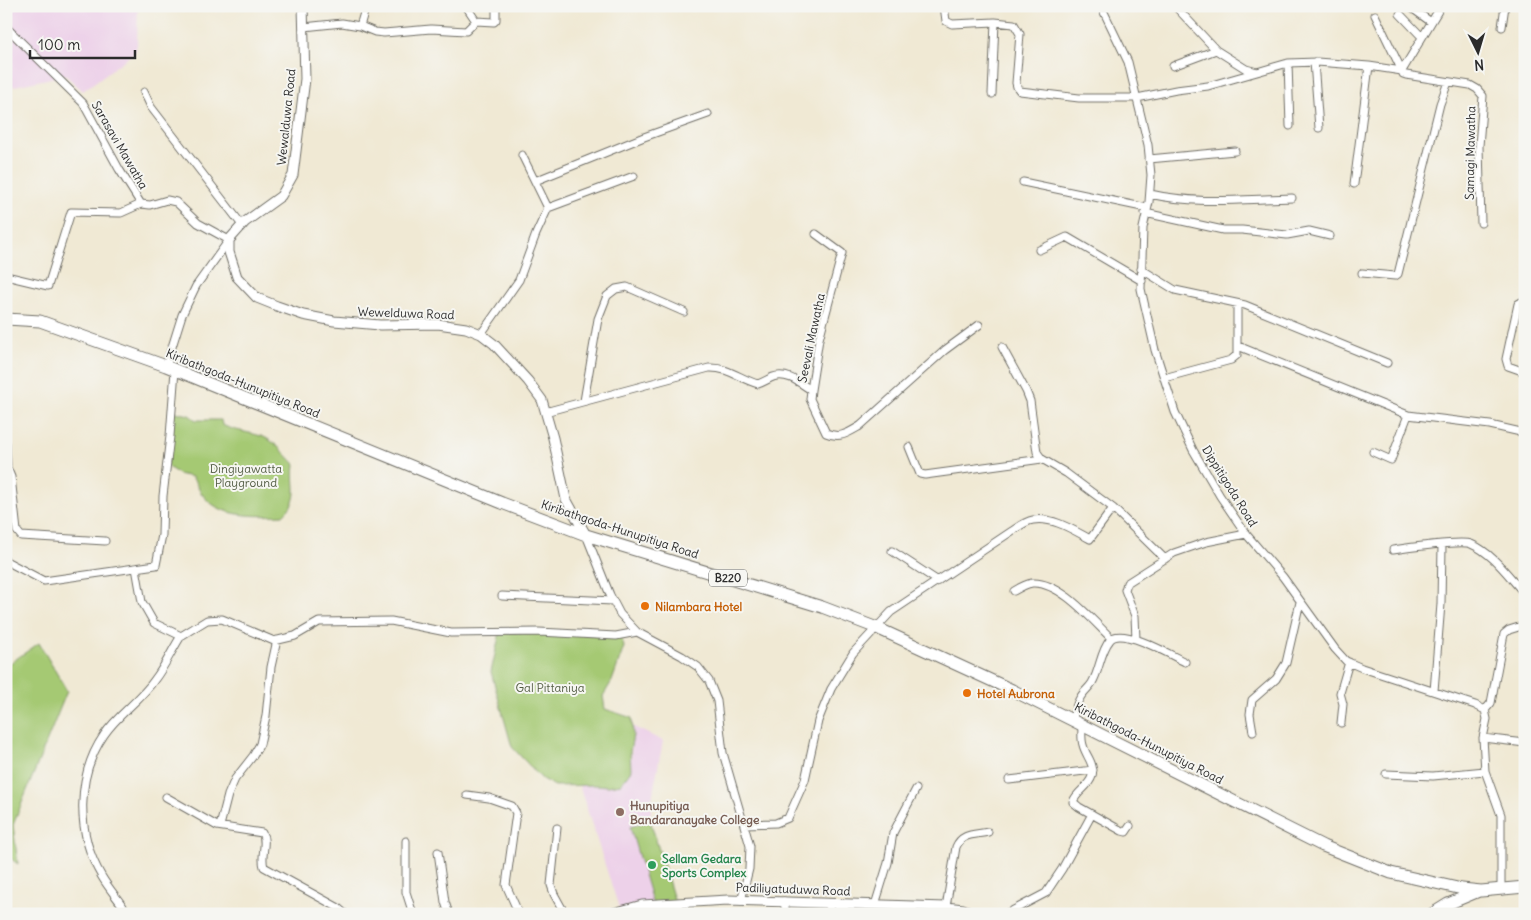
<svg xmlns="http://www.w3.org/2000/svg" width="1531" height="920" viewBox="0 0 1531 920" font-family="Delius,sans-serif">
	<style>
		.built { fill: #edd1e9 }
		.green { fill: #a5c973; stroke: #687a4f }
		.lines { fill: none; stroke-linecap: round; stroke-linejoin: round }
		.minor-casing { stroke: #706e66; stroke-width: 9 }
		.tertiary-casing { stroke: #706e66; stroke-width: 11 }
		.primary-casing { stroke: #706e66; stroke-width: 13 }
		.minor { stroke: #fff; stroke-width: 7 }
		.tertiary { stroke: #fff; stroke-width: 9 }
		.primary { stroke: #fff; stroke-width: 11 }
		.food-dot { fill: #e8710a; stroke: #f6f6f2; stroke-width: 2 }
		.education-dot { fill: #8d6e63; stroke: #f6f6f2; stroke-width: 2 }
		.leisure-dot { fill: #2e9e5b; stroke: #f6f6f2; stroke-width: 2 }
		.labels { text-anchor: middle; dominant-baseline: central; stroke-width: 4; stroke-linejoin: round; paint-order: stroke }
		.shield { fill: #f6f6f2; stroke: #686867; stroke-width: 1 }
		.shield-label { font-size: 11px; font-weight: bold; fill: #2b2b2b }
		.street-label { font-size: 12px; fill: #2b2b2b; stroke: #f6f6f2 }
		.park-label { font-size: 12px; fill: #505a41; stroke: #f6f6f2 }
		.food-label { font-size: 12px; font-weight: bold; fill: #c56008; stroke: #f6f6f2; text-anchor: start }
		.education-label { font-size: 12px; font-weight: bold; fill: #785e54; stroke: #f6f6f2; text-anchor: start }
		.leisure-label { font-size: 12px; font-weight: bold; fill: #27864d; stroke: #f6f6f2; text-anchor: start }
	</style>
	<rect width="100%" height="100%" fill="#f6f6f2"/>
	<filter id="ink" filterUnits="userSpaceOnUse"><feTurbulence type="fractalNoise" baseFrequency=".02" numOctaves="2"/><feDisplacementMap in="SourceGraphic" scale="10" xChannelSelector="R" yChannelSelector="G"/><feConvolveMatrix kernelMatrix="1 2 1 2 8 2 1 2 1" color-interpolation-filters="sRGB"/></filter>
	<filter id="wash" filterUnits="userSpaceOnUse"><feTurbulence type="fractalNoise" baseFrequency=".0096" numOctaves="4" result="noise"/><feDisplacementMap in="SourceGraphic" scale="20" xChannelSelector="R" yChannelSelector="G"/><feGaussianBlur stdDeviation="1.12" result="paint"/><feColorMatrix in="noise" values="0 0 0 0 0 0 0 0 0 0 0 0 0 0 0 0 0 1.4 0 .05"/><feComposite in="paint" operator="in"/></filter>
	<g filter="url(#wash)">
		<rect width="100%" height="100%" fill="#f0e9d4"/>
		<path class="built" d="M6,6H138L137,45L135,52L83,91L65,75L6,88Z
			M632,726L663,741L653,793L650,820L630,827L653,905L620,911L579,785L608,786L631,769Z"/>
		<path class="green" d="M172,411L189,415L196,420H221L222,425C235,431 248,432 261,436C274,440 286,455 295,464C292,487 302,498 283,515C257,516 220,519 202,494C198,489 196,482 192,477L178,474L167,466Z
			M500,632L621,635L624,647L612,681L603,696L605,709L632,718L633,735L630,752L631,770L621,784L608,786L597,785L555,786L542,779L512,747L491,672Z
			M39,643L67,691L13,825L18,864L6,855V666Z
			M650,820L675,903L653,905L630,827Z"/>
	</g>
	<g filter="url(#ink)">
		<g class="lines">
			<g class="minor-casing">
				<path id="minor" d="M466,6L476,21
					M944,6L946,21L952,24L995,22L1014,24L1020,34L1016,83L1017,87L1020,91L1079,98H1137L1176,90L1208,86L1257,72
					M1101,6L1128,62L1148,145L1151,175L1149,202L1143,228L1141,289L1155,350L1175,412L1193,450L1220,496L1246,534L1283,577L1335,649L1346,661L1362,668L1475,705L1485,710L1487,719L1483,738L1485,771L1501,815V889
					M1175,6L1216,50L1246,69L1257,72L1288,63L1317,62L1369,66L1402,71L1403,74L1406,75L1470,85L1477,89L1483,96L1479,146L1481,223
					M1409,6L1431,22
					M1400,14L1422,37
					M1375,15L1402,71
					M360,26L366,6
					M6,27L83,103L119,169L141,204L150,205L167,200L176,202L198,223L229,240L196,286L182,315L166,366
					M304,27L342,23L360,26L375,32L384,33L431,29L466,31L476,21L494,22L496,20V6
					M1502,27L1505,6
					M1314,62L1319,128
					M1288,63L1290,126
					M1173,66L1216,50
					M1402,71L1441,6
					M144,92L151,107L242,225
					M992,94L995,22
					M1149,159L1235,151
					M535,181L644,137L708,114
					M1023,182L1147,208
					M1354,184L1369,66
					M1150,194C1197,205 1244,199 1292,198
					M548,208L634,176
					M1145,213L1223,230H1242L1287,235L1309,231L1330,236
					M1039,250L1067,237L1142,281
					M1141,269L1175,290L1245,305L1387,363
					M1362,273L1395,276L1398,274L1440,104L1448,82
					M6,276L48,286L71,212L121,213L141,204
					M1525,300L1518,304L1506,359L1508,366L1525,372
					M481,334L519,280L536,234L548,208L522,155
					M1238,346L1408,415L1490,425L1525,433
					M1002,347L1026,391L1030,401L1037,452L1042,459L1066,473L1113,508
					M1164,378L1231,360L1237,355V304
					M811,390L810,399L826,433C840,439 848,433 860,426L945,350L979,325
					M584,401L598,319L607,296L616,289L627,287L684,312
					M545,412L709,368C728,367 740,379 758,384C764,382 768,379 773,377C787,372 800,383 811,390L819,339L842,253L816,234
					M6,443L7,465
					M909,447L920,474L925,475L1042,459
					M1373,452L1391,460L1408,415
					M6,465L11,477L17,531L21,536L105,541
					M586,535L610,595L620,614L637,632L682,656L698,667L709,681L717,701L723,753L750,846L749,869L741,901
					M1393,550C1406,548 1462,540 1471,544C1493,553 1509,577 1525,594
					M892,551L938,581
					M6,561L44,581L156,565L162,535L163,496L170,436L175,370
					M136,568L142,602L154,623L181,636L207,620L222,619L274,641L295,636L319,622L391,621L451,633L539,632L616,636L637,632
					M1014,591C1019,588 1026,584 1032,583C1060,581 1092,620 1111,638
					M502,596L613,601
					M1136,639L1135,616L1125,590L1127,583L1174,553L1206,542L1246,534
					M1434,691L1441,604L1442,545
					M1485,710L1491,703L1504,634L1509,630L1525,625
					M1072,720C1075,713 1076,704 1080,698C1083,692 1089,688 1092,683C1100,670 1100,652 1110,640C1121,626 1171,655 1185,662
					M1341,723L1343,704L1340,693L1349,662
					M1082,725C1082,732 1081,739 1083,745C1086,757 1095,763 1092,776C1089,787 1076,792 1073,802L1079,807L1122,831L1126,832L1130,826
					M1253,732L1250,714L1252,700L1276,679L1286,663L1300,602
					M1483,738L1525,743
					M1386,774L1433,776L1485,771
					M1009,780L1093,770
					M467,795L489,798L512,806L516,813L506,885L519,914
					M166,797L217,826L262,833C268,842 260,856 264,867L337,907L345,914
					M744,824L776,823L788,818L805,780L818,721L831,689L853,653L891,612L1012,531C1018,527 1026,521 1033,520C1054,517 1073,530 1090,539L1113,508L1165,559
					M220,826L228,795L235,779L253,756L260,744L266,716L271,667L277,640
					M557,828L551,885L554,894L565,914
					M406,841V892L413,914
					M438,852L445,902L449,914
					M784,901L786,914
					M829,903L830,914
					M875,905L888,863L893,833L916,789
					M946,907L956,847C962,833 974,835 988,832
					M128,914C120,901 109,889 102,877C76,834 76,776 104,735C118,714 141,700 155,679C165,666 172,650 181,636
					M1006,914L1046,893L1062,869L1092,814"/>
			</g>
			<g class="tertiary-casing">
				<path id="tertiary" d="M303,6L305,79L293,175L281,196L245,222L229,240V252L237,277L257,298L277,306L303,315L334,321L380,325L438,324L466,328L481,334L494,344L528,381L542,400L553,438L566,499L586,535
					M610,914L642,905L728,900L946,907L963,909L975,914"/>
			</g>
			<g class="primary-casing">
				<path id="primary" d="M6,319L40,321L166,366L502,503L586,535L822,607L877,628L1012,690L1323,846L1391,873L1462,889L1481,891L1525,887
					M1432,914L1448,904L1479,891"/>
			</g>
			<use href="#minor" class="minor"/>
			<use href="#tertiary" class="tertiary"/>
			<use href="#primary" class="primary"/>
		</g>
	</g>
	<g class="food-dot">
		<circle cx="645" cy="606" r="5"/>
		<circle cx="967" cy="693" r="5"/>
	</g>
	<circle class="education-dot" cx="620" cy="812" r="5"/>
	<circle class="leisure-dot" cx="652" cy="865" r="5"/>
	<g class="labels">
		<rect class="shield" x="709" y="569.5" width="38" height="17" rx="4"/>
		<g class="shield-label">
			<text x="728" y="578">B220</text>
		</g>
		<g class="street-label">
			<text transform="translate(286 117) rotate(-84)">Wewalduwa Road</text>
			<text transform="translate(120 145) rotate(60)">Sarasavi Mawatha</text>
			<text transform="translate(1470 153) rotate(-89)">Samagi Mawatha</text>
			<text transform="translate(406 313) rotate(2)">Wewelduwa Road</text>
			<text transform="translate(811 338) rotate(-78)">Seevali Mawatha</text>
			<text transform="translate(243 383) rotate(22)">Kiribathgoda-Hunupitiya Road</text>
			<text transform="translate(1230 486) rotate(58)">Dippitigoda Road</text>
			<text transform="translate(620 529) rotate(18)">Kiribathgoda-Hunupitiya Road</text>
			<text transform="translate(1149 743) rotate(27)">Kiribathgoda-Hunupitiya Road</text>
			<text transform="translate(793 889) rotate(2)">Padiliyatuduwa Road</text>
		</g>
		<g class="park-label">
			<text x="246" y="468">Dingiyawatta<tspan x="246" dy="14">Playground</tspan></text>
			<text x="550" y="687">Gal Pittaniya</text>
		</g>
		<g class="food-label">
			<text x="655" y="606">Nilambara Hotel</text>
			<text x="977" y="693">Hotel Aubrona</text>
		</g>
		<g class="education-label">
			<text x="630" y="805">Hunupitiya<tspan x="630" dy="14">Bandaranayake College</tspan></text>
		</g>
		<g class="leisure-label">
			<text x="662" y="858">Sellam Gedara<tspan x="662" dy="14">Sports Complex</tspan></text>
		</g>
	</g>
	<rect width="1531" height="920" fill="none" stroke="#f6f6f2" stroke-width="25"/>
	<g transform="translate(1478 52) rotate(175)" stroke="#f6f6f2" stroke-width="4" paint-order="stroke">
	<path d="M0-4L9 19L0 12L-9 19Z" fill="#2b2b2b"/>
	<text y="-8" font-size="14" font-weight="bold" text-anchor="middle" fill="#2b2b2b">N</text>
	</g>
	<path d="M30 50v8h105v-8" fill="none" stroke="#2b2b2b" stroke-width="2.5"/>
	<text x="38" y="50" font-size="15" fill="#2b2b2b" stroke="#f6f6f2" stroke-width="4" paint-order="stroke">100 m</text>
</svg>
